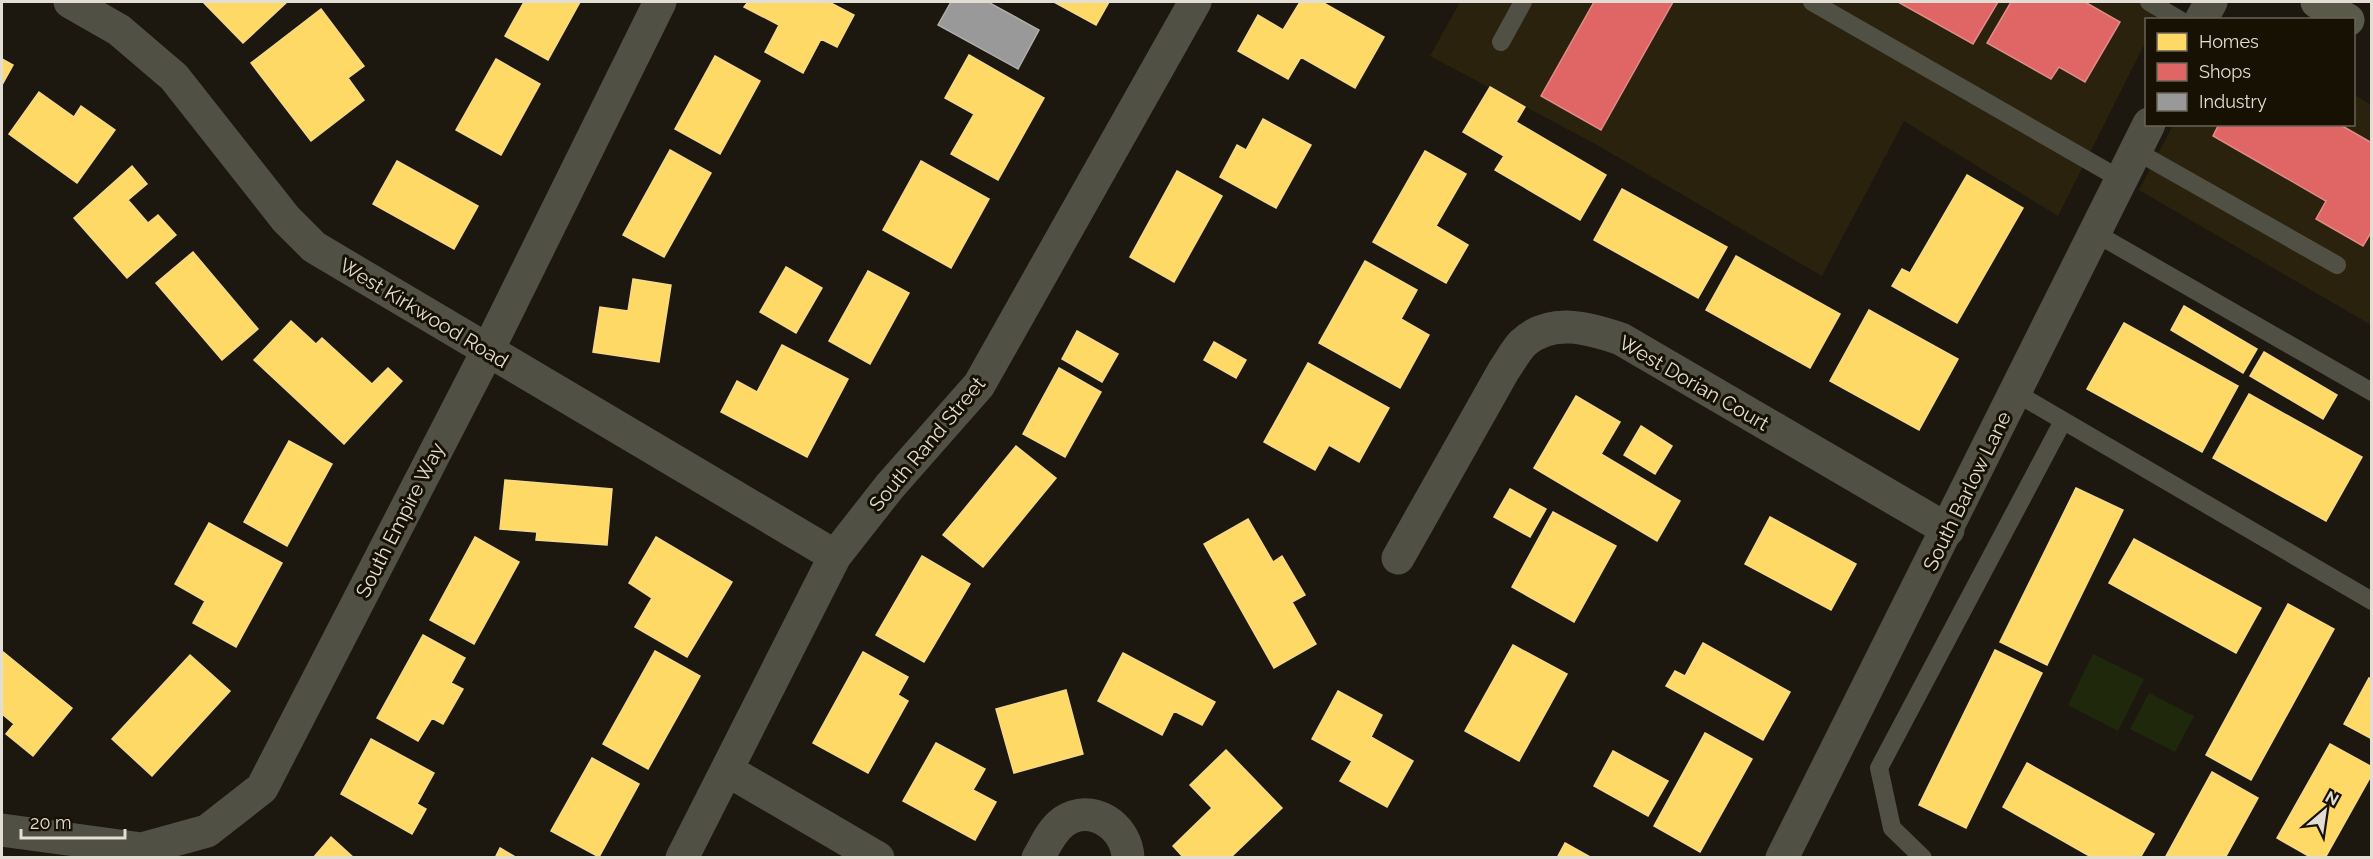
<svg xmlns="http://www.w3.org/2000/svg" width="2373" height="859" viewBox="0 0 2373 859" font-family="Raleway,sans-serif">
	<style>
		.built { fill: #2a220d }
		.green { fill: #20280c }
		.homes { fill: #ffd966; stroke: #f6da87; stroke-width: 1.5 }
		.shops { fill: #e06666; stroke: #e18a87; stroke-width: 1.5 }
		.industry { fill: #999; stroke: #afaeab; stroke-width: 1.5 }
		.lines { fill: none; stroke-linecap: round; stroke-linejoin: round }
		.lane { stroke: #505045; stroke-width: 18 }
		.street { stroke: #505045; stroke-width: 33 }
		.primary { stroke: #595a4a; stroke-width: 33 }
		.labels { text-anchor: middle; dominant-baseline: central; stroke-width: 6; stroke-linejoin: round; paint-order: stroke }
		.street-label { font-size: 20px; fill: #e2ded4; stroke: #171104 }
	</style>
	<rect width="100%" height="100%" fill="#1c1810"/>
	<path class="built" d="M1460,2H2167L2158,19L2146,20V41L2058,216L1904,121L1822,276L1597,145L1430,56Z
		M2354,94L2371,105V325L2139,190L2173,125L2354,124Z"/>
	<path class="green" d="M2093,654L2144,679L2118,731L2068,705Z
		M2149,693L2194,716L2175,752L2130,729Z"/>
	<path class="homes" d="M203,2H287L243,43Z
		M524,2H580L548,60L505,36Z
		M748,2H829L854,15L837,47L821,39L803,73L765,52L779,25L744,7Z
		M1054,2H1109L1096,25Z
		M1300,2H1322L1384,37L1355,88L1301,57L1288,79L1238,51L1258,15L1283,30Z
		M321,9L364,66L348,78L364,100L311,141L251,63Z
		M969,55L1044,98L998,180L951,154L974,114L945,98Z
		M715,56L760,81L720,154L675,129Z
		M2,59L13,65L2,85Z
		M496,59L540,84L501,155L456,130Z
		M1490,87L1525,107L1516,122L1606,175L1580,220L1495,170L1504,156L1463,132Z
		M39,92L74,117L81,106L115,130L77,183L9,134Z
		M1263,119L1311,145L1276,208L1220,177L1237,145L1246,150Z
		M670,150L711,173L664,257L623,235Z
		M1425,151L1466,174L1436,226L1468,245L1446,283L1373,242Z
		M397,161L478,206L454,249L373,204Z
		M921,161L989,199L951,268L883,230Z
		M132,166L147,184L128,200L148,223L158,215L176,235L127,278L74,218Z
		M1177,171L1222,196L1174,282L1130,257Z
		M1967,175L2023,208L1957,323L1892,286L1902,269L1910,273Z
		M1622,189L1727,247L1698,298L1594,240Z
		M193,252L258,329L222,360L156,283Z
		M1736,256L1840,314L1810,368L1706,310Z
		M1365,261L1417,290L1401,319L1429,335L1400,388L1319,343Z
		M786,267L822,288L796,333L760,312Z
		M868,271L909,293L870,364L829,341Z
		M633,279L671,285L659,362L593,352L600,307L628,311Z
		M2184,306L2257,349L2243,373L2171,330Z
		M1869,310L1958,359L1919,430L1830,381Z
		M291,321L316,344L322,338L372,384L388,368L402,381L344,444L254,360Z
		M2124,323L2238,386L2202,452L2087,389Z
		M1077,331L1118,354L1102,382L1062,359Z
		M1214,342L1246,360L1236,378L1204,360Z
		M782,345L848,379L807,457L721,412L737,381L757,392Z
		M2264,352L2337,395L2323,419L2250,376Z
		M1308,363L1389,408L1359,462L1329,445L1315,470L1264,442Z
		M1059,368L1101,392L1065,457L1023,434Z
		M2249,394L2362,457L2326,521L2213,458Z
		M1576,396L1620,422L1601,454L1680,501L1657,541L1534,468Z
		M1641,426L1672,446L1655,474L1624,455Z
		M289,441L332,464L287,546L244,522Z
		M1016,446L1056,478L983,567L943,535Z
		M505,480L612,489L607,545L536,540L537,532L500,529Z
		M2076,488L2123,510L2047,665L2000,642Z
		M1510,489L1546,509L1530,537L1494,517Z
		M1553,512L1616,546L1574,622L1512,587Z
		M1770,517L1856,564L1831,610L1745,564Z
		M1248,519L1273,562L1282,556L1305,595L1292,602L1316,644L1274,668L1204,544Z
		M209,523L282,563L236,647L193,623L205,601L175,584Z
		M475,537L519,562L474,644L430,620Z
		M656,537L732,582L687,657L635,627L652,598L629,583Z
		M2134,539L2261,608L2236,653L2109,583Z
		M922,556L970,584L924,662L876,635Z
		M2288,604L2334,629L2251,780L2206,755Z
		M423,635L465,658L451,683L463,689L443,724L432,718L418,741L377,718Z
		M1703,643L1790,692L1763,740L1666,686L1675,671L1685,676Z
		M1513,645L1567,674L1519,761L1465,731Z
		M1995,650L2042,673L1966,828L1919,805Z
		M2,651L72,708L33,756L6,734L14,724L2,714Z
		M655,651L700,676L648,769L603,744Z
		M863,652L908,677L898,695L908,701L868,773L813,743Z
		M1123,653L1215,702L1202,725L1174,711L1162,735L1098,701Z
		M190,655L230,691L152,776L112,739Z
		M2369,678L2372,679V739L2344,724Z
		M1066,690L1083,754L1014,773L996,709Z
		M1338,691L1382,715L1371,737L1413,761L1387,807L1340,781L1352,761L1312,739Z
		M1705,733L1752,759L1700,852L1654,826Z
		M371,739L434,773L417,804L426,809L412,834L341,794Z
		M936,743L985,769L973,790L996,802L975,840L903,801Z
		M2330,744L2372,767V774L2325,858H2312L2277,838Z
		M1226,750L1282,808L1230,858H1184L1173,846L1212,808L1190,785Z
		M1613,751L1668,781L1648,816L1594,786Z
		M592,758L639,784L599,857L551,831Z
		M2027,763L2154,834L2140,858H2093L2003,807Z
		M2212,772L2258,798L2225,858H2165Z
		M331,837L354,858H313Z
		M1565,843L1592,858H1557Z
		M500,848L517,858H495Z"/>
	<path class="shops" d="M1594,2H1673L1601,130L1541,96Z
		M1898,2H1998L1973,44Z
		M2011,2H2085L2120,22L2085,82L2059,67L2051,79L1987,43Z
		M2219,124H2339L2372,143V231L2363,246L2316,219L2326,201L2213,136Z"/>
	<path class="industry" d="M951,2H988L1039,30L1018,69L938,25Z"/>
	<g class="lines">
		<path class="lane" d="M1812,2L2122,180
			M2149,2L2180,20
			M1501,42L1523,2
			M2136,151L2337,265
			M2095,233L2372,392
			M2016,393L2372,601
			M1923,858L1892,828L1879,768L2063,421"/>
		<path class="street" d="M70,2L119,30L174,77L286,219L314,247L835,556
			M2201,20L2211,2
			M1398,558L1504,370C1510,362 1515,351 1523,343C1551,317 1589,328 1621,339L1948,530
			M727,770L878,858
			M2,830L142,849L207,831L262,788L487,352L660,2
			M682,858L835,556L890,486L979,385L1195,2
			M1038,858C1045,846 1051,831 1063,822C1091,802 1127,826 1128,858
			M1782,858L2149,124"/>
		<path class="primary" d="M2317,2L2348,20"/>
	</g>
	<g class="labels">
		<g class="street-label">
			<text transform="translate(424 313) rotate(31)">West Kirkwood Road</text>
			<text transform="translate(1694 383) rotate(30)">West Dorian Court</text>
			<text transform="translate(927 444) rotate(-50)">South Rand Street</text>
			<text transform="translate(1967 491) rotate(-64)">South Barlow Lane</text>
			<text transform="translate(400 520) rotate(-63)">South Empire Way</text>
		</g>
	</g>
	<rect width="2373" height="859" fill="none" stroke="#e2ded4" stroke-width="6"/>
	<rect x="2145" y="18" width="210" height="108" fill="#171104" stroke="#686357" stroke-width="1.5"/>
	<rect x="2157" y="33" width="30" height="18" fill="#ffd966" stroke="#686357" stroke-width="1.5"/>
	<text x="2199" y="48" font-size="18" fill="#e2ded4">Homes</text>
	<rect x="2157" y="63" width="30" height="18" fill="#e06666" stroke="#686357" stroke-width="1.5"/>
	<text x="2199" y="78" font-size="18" fill="#e2ded4">Shops</text>
	<rect x="2157" y="93" width="30" height="18" fill="#999999" stroke="#686357" stroke-width="1.5"/>
	<text x="2199" y="108" font-size="18" fill="#e2ded4">Industry</text>
	<g transform="translate(2325 811) rotate(29)" stroke="#171104" stroke-width="4.5" paint-order="stroke">
	<path d="M0-4.5L10 22L0 15L-10 22Z" fill="#e2ded4"/>
	<text y="-9" font-size="16" font-weight="bold" text-anchor="middle" fill="#e2ded4">N</text>
	</g>
	<path d="M21 829v9h104v-9" fill="none" stroke="#e2ded4" stroke-width="3"/>
	<text x="30" y="829" font-size="18" fill="#e2ded4" stroke="#171104" stroke-width="4.5" paint-order="stroke">20 m</text>
</svg>
